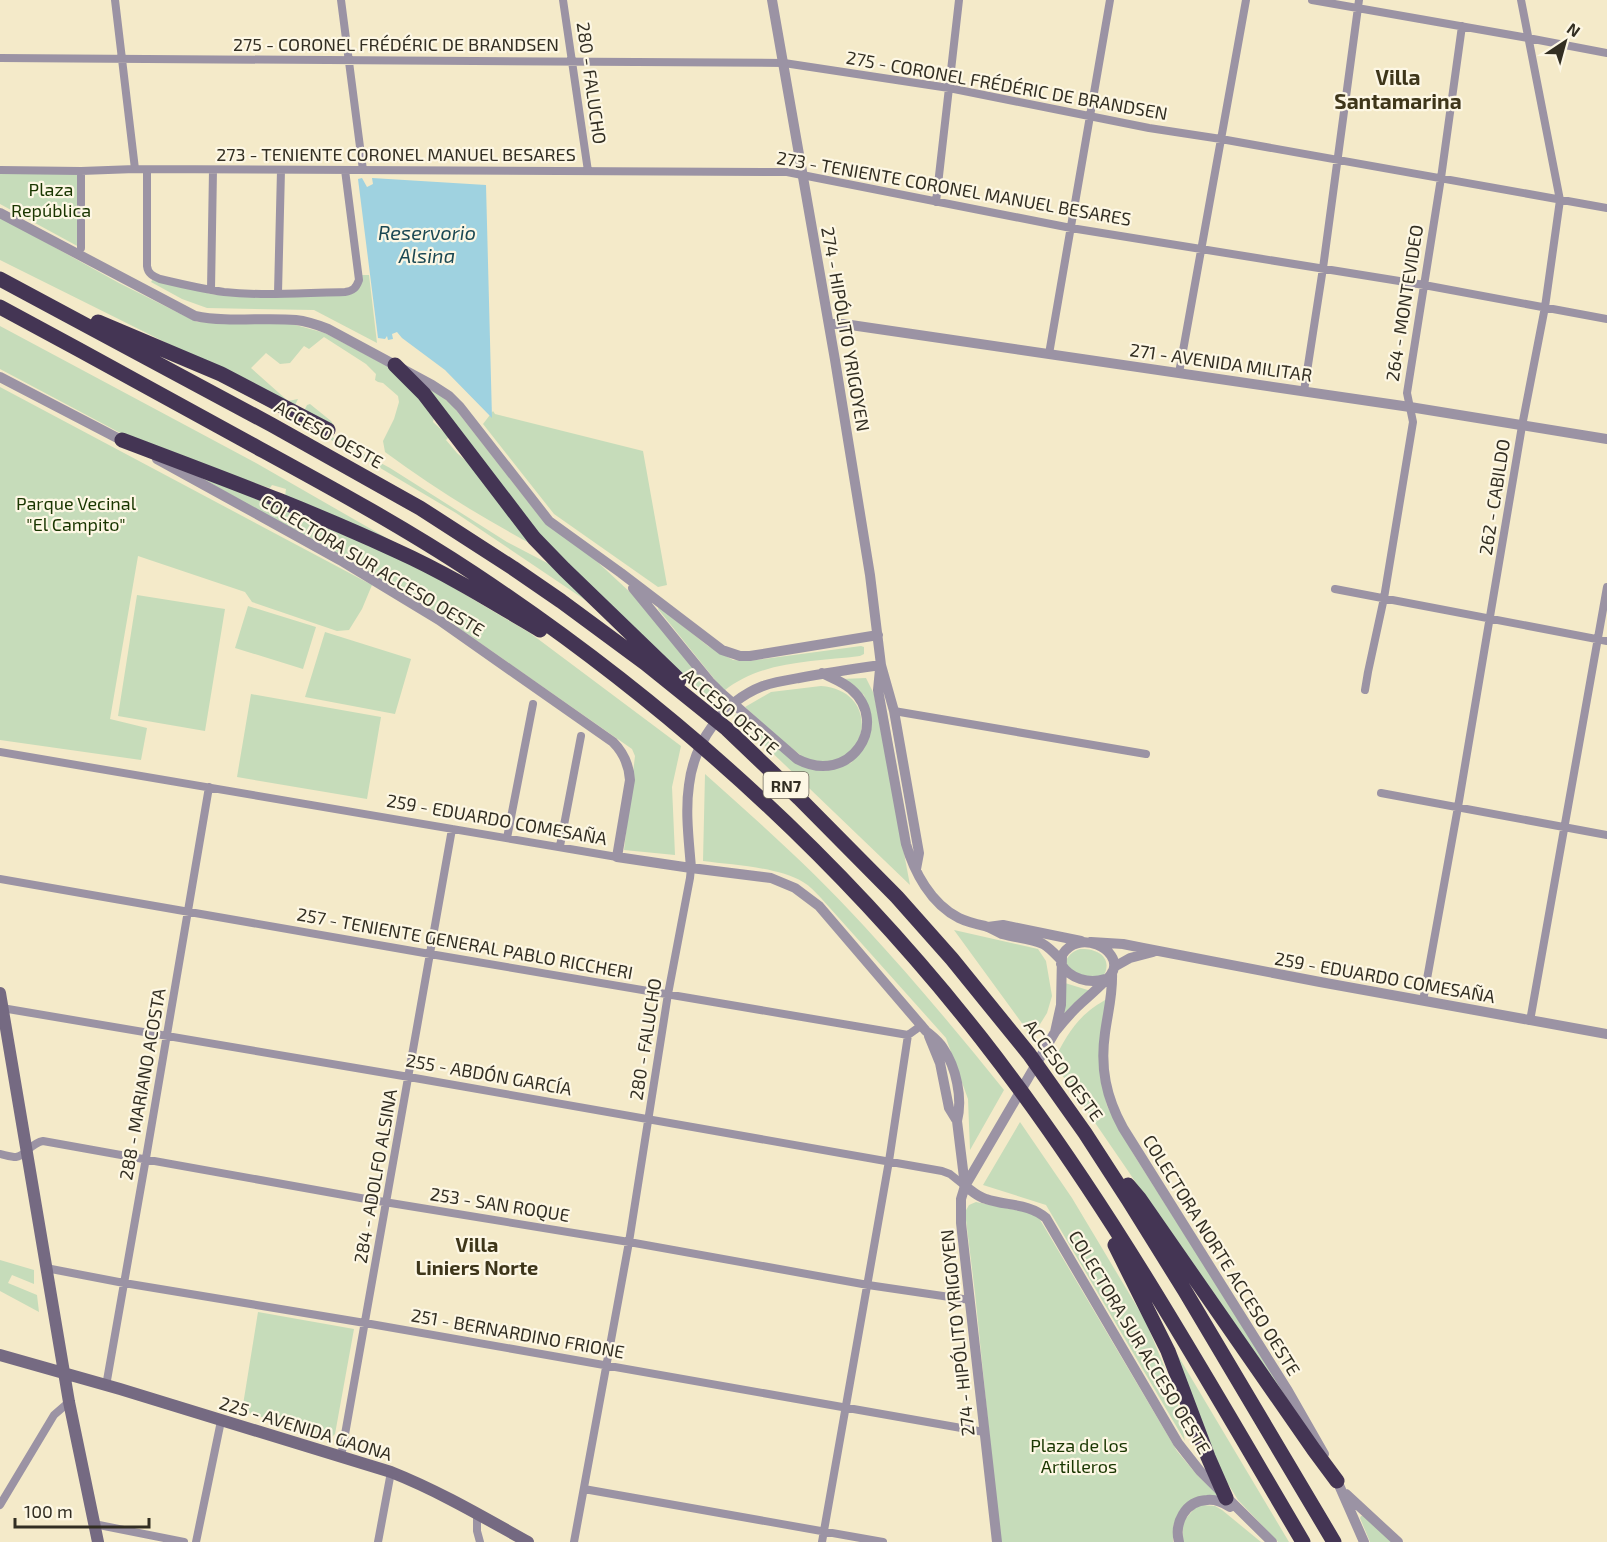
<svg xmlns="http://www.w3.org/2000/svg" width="1607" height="1542" viewBox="0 0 1607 1542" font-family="'Exo 2',sans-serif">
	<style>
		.green { fill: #c6dcba }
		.water { fill: #9fd2e0 }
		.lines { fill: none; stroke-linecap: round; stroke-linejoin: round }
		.minor { stroke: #9b93a4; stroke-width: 8 }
		.tertiary { stroke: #9b93a4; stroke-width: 10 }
		.secondary { stroke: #756a82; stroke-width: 12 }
		.motorway { stroke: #443554; stroke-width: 15 }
		.labels { text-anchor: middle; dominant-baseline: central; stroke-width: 4.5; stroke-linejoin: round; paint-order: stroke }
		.shield { fill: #fdf7e4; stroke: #6f6a5c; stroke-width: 1.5 }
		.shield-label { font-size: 16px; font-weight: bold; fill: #322e22 }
		.street-label { font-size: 18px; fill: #322e22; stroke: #fdf7e4 }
		.park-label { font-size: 18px; fill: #193600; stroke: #fdf7e4 }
		.water-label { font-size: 20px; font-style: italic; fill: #1b4853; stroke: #fdf7e4 }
		.neighbourhood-label { font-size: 20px; font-weight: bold; fill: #3e361a; stroke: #fdf7e4 }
		.quarter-label { font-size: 21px; font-weight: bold; fill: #3e361a; stroke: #fdf7e4 }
	</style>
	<rect width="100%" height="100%" fill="#f4eac9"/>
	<path class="green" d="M0,170L81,171V248L0,204Z
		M0,217L119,283L197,322L292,324L325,333L389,367L435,414L433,422L445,433L450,436L446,440L457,453L465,460L467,458L533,545C481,517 432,487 385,452L383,441L394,419L399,402L398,396L383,383L378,382L375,380L376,374L366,364L324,337L309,349L304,346L290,363L280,364L266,353L251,368L288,401L298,399L295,405L304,411L307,405L310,404L331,421L335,427L331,430L229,374L0,260Z
		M361,275H369L377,343L314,310L207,308L182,299L151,282L153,279L211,294L229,296L345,295Z
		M0,326L256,463L425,560L285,497L286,489L272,485L270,488L263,486L126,436L0,369Z
		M208,375L280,409L390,468L507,542L551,565L606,614L456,513L350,450Z
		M424,386L439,394L453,406L540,517L591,556L632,594L718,695L712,701L627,625L535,535Z
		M0,387L372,585L362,609L349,630L337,631L252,602L245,592L138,556L110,719L147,728L141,760L0,740Z
		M493,411L495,414L643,451L667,585L658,587L554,514L483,424Z
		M193,473L371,546L434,576L530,633L681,746L672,787L675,855L624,850L635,756L632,749L430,608Z
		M137,595L225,609L205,731L118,716Z
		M248,606L316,627L303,669L235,648Z
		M659,607L708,646L733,660L748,661L861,646L864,647V654L860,656C814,662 762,660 724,691L658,609Z
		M325,632L411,659L395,714L305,697Z
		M866,678L874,694L910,885L734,716L739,711L803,766L825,771L851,763L866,743L872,721L864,695L841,679Z
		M821,686C883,691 868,770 818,761C814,760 809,760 805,758C801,756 797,752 794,750C777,737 761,722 745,707L771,692Z
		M251,694L381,717L367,799L237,777Z
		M705,774C760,823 815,872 864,926C913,979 959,1034 1004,1090L970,1150L968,1099L946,1038L821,898C815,892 810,886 803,882C778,867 733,865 703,861Z
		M954,930L1038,949L1046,961L1052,996L1047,1013L1032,1037Z
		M1080,949C1098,948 1114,958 1103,977C1096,977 1079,976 1074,973C1059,964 1068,953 1080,949Z
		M1065,983L1091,991L1062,1017Z
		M1109,998L1101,1075L1107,1106L1134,1155L1283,1389L1316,1448C1228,1319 1142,1190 1053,1062C1068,1033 1078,1014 1109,998Z
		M1020,1122L1072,1198L1145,1320L1176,1395L1185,1441L1046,1205L983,1185Z
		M976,1202L1031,1213L1039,1218L1177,1451L1197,1475L1219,1496L1180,1510L1173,1526V1542H1001L1000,1540L975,1293L965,1212L969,1205Z
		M0,1260L34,1270V1284L12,1275L8,1283L37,1295L39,1312L0,1291Z
		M258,1312L354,1329L335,1434L331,1438L242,1411Z
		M1177,1354L1289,1542H1278L1238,1500L1215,1463L1175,1357Z
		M1201,1505L1215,1506L1222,1510L1261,1542H1183V1522L1195,1508Z
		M1361,1516H1363L1393,1542H1370L1360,1518Z"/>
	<path class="water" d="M362,178L367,187L373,184L372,178L486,185L492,418L445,370L402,338L397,332L392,334L393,339L388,340L387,336L385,339L378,338L358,179Z"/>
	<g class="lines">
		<path class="minor" d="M115,0L135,169
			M341,0L363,170
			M563,0L588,171
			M1312,0L1528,38L1607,53
			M0,58L784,63L949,88L1149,128L1221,139L1607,208
			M0,170L81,171L135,169L787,172L1071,228L1424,285L1607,319
			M147,170V266C148,274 153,276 160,279C181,284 202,289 224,292C263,296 305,293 345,292C353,291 356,288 359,280L345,170
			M936,202L959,0
			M81,248V171
			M211,290L213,170
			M278,293L281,170
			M1049,354L1110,0
			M1179,373L1246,0
			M1304,391L1323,268L1359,0
			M1335,589L1607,641
			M1365,690L1368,672L1384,598L1413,422L1407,393L1441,178L1462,26
			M894,711L1146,754
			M0,752L617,857
			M1381,793L1607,835
			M507,838L533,704
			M560,846L581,736
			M0,879L430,954L908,1035L922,1025
			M1423,1001L1458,807L1522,426L1545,307L1560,200L1521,0
			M2,1008L409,1077L942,1171L950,1174L965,1186
			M1530,1021L1607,587
			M0,1154C5,1155 11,1157 16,1157C25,1156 31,1143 43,1141L366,1199L629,1242L868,1285L970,1300
			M46,1268L124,1283L365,1323L984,1432
			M106,1386L146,1158L209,787
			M341,1457L452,829
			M584,1489L883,1542
			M0,1505L54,1415L69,1402
			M477,1513V1531L480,1542
			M94,1524L184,1542
			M196,1542L221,1421
			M378,1542L391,1472
			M574,1542L629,1242L668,994L690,878L691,868
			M822,1542L889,1161L908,1035"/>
		<path class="tertiary" d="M772,0L835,360L870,575L881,665L894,711L919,853L916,869
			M0,213L195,316C228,323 263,317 296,320C307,321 318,325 328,329L432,385L449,396L460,407L549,521L621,573L722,650L740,656H750L878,635
			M829,324H844L1410,407L1607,439
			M0,377L127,443
			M157,459L340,560L439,620L613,742C624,753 629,765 630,780L617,857L691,868L771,878L795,888L819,906L926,1031C932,1036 939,1041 943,1048C956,1067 963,1098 957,1121L965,1186L961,1199V1223L997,1542
			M633,588L710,682L720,692L797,759C850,787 891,724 851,689C843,682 832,678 822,673
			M880,669L878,690L906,844C914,872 931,904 959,918C967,922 976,924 985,926C991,928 997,932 1002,934C1016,938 1031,938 1043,944C1050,948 1055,954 1061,960
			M691,868C689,841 685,812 689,785C694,743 722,702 763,686C774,682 787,680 799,678C826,673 853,669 881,665
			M988,927L1003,925L1081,941
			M1091,942L1123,944L1143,948L1320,982L1607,1034
			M1061,964C1070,979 1089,984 1105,979
			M1114,967L1130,958L1153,952
			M1112,972C1113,994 1108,1011 1105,1033C1100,1068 1106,1097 1123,1128L1288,1391L1324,1454
			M929,1036L940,1063L949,1108L957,1121
			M965,1186C972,1191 978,1197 986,1199C1006,1206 1029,1203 1046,1218L1178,1443L1200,1471L1272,1542
			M965,1186L1055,1032C1062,1023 1069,1015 1077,1007C1085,999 1109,980 1113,971C1122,949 1078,928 1062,955L1061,1005L1055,1032
			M1335,1476L1364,1542
			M1346,1494L1398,1542
			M1179,1542C1174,1523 1185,1501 1207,1500C1216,1499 1223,1503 1230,1507"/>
		<path class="secondary" d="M0,993L69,1402L98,1542
			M0,1355L120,1389L391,1472C439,1491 483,1517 528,1542"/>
		<path class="motorway" d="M0,279L272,425L420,508L513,568L561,601L645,663L727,729L799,798L897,897L952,959L1029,1054L1085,1133L1129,1201L1185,1291L1334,1542
			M0,307C84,352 167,398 251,444C326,485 402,526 473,573C666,701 838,856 981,1038C1104,1195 1202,1371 1303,1542
			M98,322L221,374L328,430
			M395,365L424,394L534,538L564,569L679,680
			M122,440C214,475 307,509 397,551C446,573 493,602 540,630
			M1128,1185L1139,1198L1314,1450L1337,1481
			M1115,1245L1168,1351L1208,1457L1226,1498"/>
	</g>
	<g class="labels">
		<rect class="shield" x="763.5" y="772" width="45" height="26" rx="4.5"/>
		<g class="shield-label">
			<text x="786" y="785">RN7</text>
		</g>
		<g class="street-label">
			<text x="396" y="44">275 - CORONEL FRÉDÉRIC DE BRANDSEN</text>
			<text transform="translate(592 83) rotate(82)">280 - FALUCHO</text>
			<text transform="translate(1007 85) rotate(10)">275 - CORONEL FRÉDÉRIC DE BRANDSEN</text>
			<text x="396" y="154">273 - TENIENTE CORONEL MANUEL BESARES</text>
			<text transform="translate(954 188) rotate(10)">273 - TENIENTE CORONEL MANUEL BESARES</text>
			<text transform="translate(1404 303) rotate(-81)">264 - MONTEVIDEO</text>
			<text transform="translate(846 329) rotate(80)">274 - HIPÓLITO YRIGOYEN</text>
			<text transform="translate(1221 362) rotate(8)">271 - AVENIDA MILITAR</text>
			<text transform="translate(329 434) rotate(29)">ACCESO OESTE</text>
			<text transform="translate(1494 497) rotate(-81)">262 - CABILDO</text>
			<text transform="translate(373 565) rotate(31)">COLECTORA SUR ACCESO OESTE</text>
			<text transform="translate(731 711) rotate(41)">ACCESO OESTE</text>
			<text transform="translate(497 819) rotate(10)">259 - EDUARDO COMESAÑA</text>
			<text transform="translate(465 943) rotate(10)">257 - TENIENTE GENERAL PABLO RICCHERI</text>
			<text transform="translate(1385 977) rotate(10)">259 - EDUARDO COMESAÑA</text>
			<text transform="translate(645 1039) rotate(-81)">280 - FALUCHO</text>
			<text transform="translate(1064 1070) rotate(54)">ACCESO OESTE</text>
			<text transform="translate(489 1074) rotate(10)">255 - ABDÓN GARCÍA</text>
			<text transform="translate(142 1084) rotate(-80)">288 - MARIANO ACOSTA</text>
			<text transform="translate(375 1176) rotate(-80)">284 - ADOLFO ALSINA</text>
			<text transform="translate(500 1204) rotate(9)">253 - SAN ROQUE</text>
			<text transform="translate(1222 1255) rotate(58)">COLECTORA NORTE ACCESO OESTE</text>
			<text transform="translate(518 1333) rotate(10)">251 - BERNARDINO FRIONE</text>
			<text transform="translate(957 1333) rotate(-96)">274 - HIPÓLITO YRIGOYEN</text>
			<text transform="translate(1140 1342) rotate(59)">COLECTORA SUR ACCESO OESTE</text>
			<text transform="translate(306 1428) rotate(17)">225 - AVENIDA GAONA</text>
		</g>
		<g class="park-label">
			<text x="51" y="189">Plaza<tspan x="51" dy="21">República</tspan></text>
			<text x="76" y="503">Parque Vecinal<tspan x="76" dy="21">"El Campito"</tspan></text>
			<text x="1079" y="1445">Plaza de los<tspan x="1079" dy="21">Artilleros</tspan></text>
		</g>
		<g class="water-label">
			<text x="427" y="232">Reservorio<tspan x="427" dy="23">Alsina</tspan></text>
		</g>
		<g class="neighbourhood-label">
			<text x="477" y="1244">Villa<tspan x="477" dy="23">Liniers Norte</tspan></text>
		</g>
		<g class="quarter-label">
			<text x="1398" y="76">Villa<tspan x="1398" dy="24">Santamarina</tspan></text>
		</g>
	</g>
	<g transform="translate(1565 42) rotate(36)" stroke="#fdf7e4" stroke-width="4.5" paint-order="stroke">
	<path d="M0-4.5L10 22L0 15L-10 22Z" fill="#322e22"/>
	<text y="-9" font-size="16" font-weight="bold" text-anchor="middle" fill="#322e22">N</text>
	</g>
	<path d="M15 1518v9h134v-9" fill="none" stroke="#322e22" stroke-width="3"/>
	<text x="24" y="1518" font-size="18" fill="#322e22" stroke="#fdf7e4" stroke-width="4.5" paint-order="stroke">100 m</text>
</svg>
